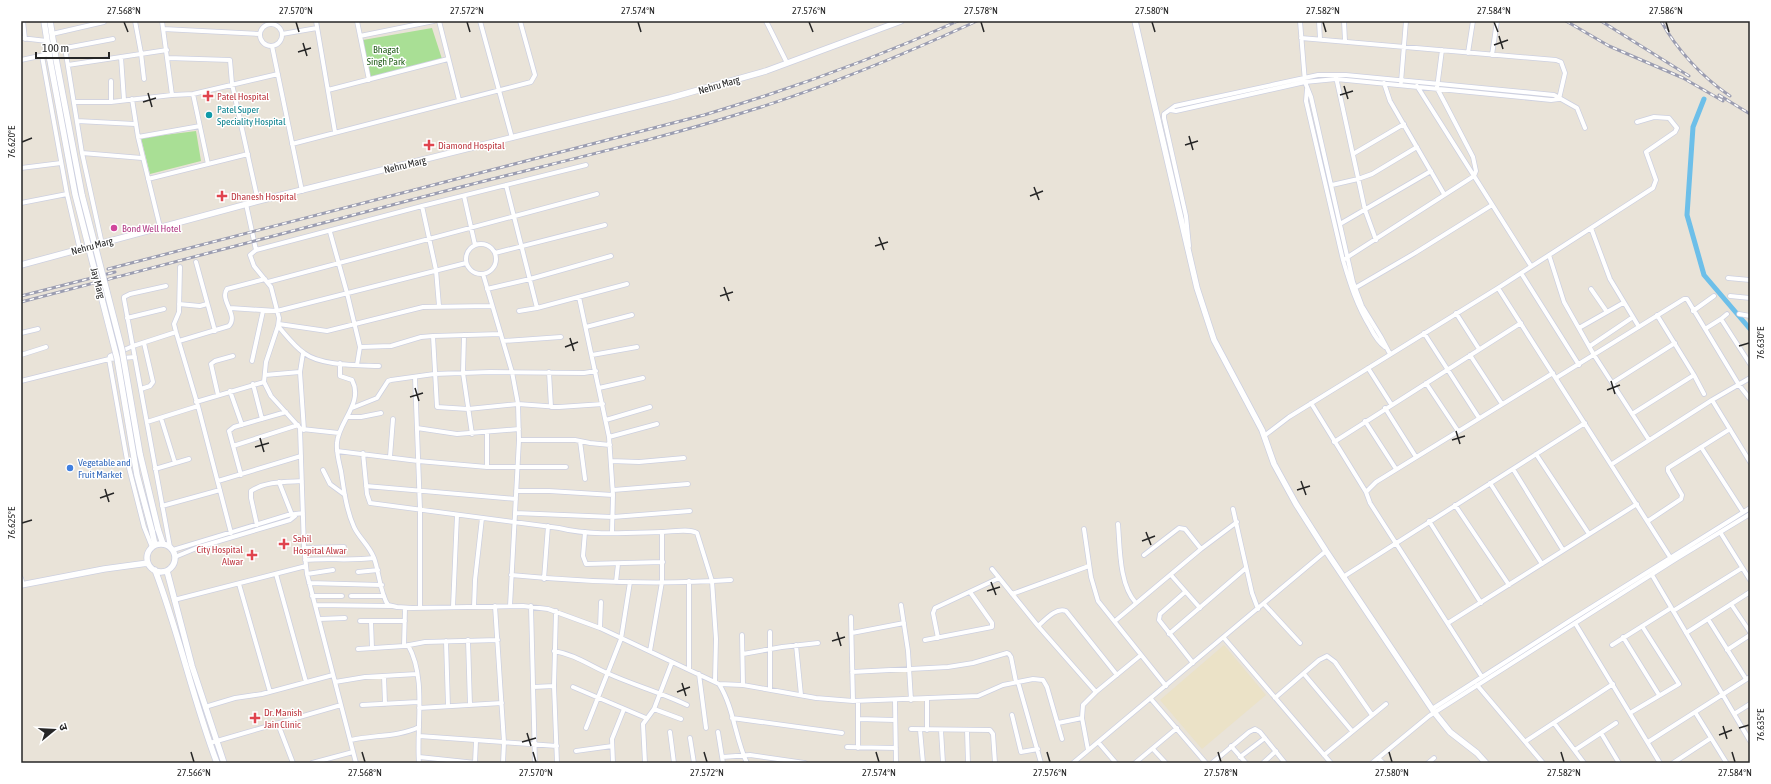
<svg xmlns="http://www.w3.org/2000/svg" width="1771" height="784" viewBox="0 0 1771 784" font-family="'Asap Condensed','Noto Sans Devanagari',sans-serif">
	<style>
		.education { fill: #ebe2c7 }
		.park { fill: #a9df95 }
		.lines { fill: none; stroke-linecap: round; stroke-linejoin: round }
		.canal { stroke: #6dbfe9; stroke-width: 5 }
		.street-casing { stroke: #cdd0e0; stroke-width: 5.5 }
		.secondary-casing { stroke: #cdd0e0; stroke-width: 7 }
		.street { stroke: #fff; stroke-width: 4 }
		.secondary { stroke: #fff; stroke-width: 5.5 }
		.rail-casing { stroke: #9b9db1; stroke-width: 3 }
		.rail { stroke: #fff; stroke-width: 1.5; stroke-dasharray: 4.5; stroke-linecap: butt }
		.secondary-bridge-casing { stroke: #cdd0e0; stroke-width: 7; stroke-linecap: butt }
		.secondary-bridge { stroke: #fff; stroke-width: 5.5 }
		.ticks { fill: none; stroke: #262626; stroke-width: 1.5 }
		.health-dot { fill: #e0444e; stroke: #fff; stroke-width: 1.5 }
		.culture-dot { fill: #0f9aa8; stroke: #fff; stroke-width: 1.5 }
		.hotel-dot { fill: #d1479c; stroke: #fff; stroke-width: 1.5 }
		.shop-dot { fill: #3f7fe0; stroke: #fff; stroke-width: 1.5 }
		.labels { text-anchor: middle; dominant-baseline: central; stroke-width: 3; stroke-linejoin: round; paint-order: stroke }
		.park-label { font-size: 10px; fill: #245f1b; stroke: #fff }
		.street-label { font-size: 10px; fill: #262626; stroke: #fff }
		.health-label { font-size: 10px; fill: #be3a42; stroke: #fff; text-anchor: start }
		.culture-label { font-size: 10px; fill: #0d838f; stroke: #fff; text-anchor: start }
		.hotel-label { font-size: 10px; fill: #b23c85; stroke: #fff; text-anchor: start }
		.shop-label { font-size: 10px; fill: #366cbe; stroke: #fff; text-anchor: start }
		.neatline { fill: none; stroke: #262626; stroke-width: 1.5 }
		.ticks-label { font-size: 10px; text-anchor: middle; fill: #262626 }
	</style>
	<rect width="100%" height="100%" fill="#e9e3d8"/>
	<path class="education" d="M1224,645L1266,695L1202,749L1160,700Z"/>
	<path class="park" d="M432,28L442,59L370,77L363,40Z
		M196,131L201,161L150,174L141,138Z"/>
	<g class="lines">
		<path class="canal" d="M1704,99L1693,127L1687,215L1704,275L1750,329"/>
		<g class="street-casing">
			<path id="street" d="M23,21L25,39
				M135,21L141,53L144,79
				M162,21L172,95
				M316,21L335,132
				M357,21L369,80
				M439,21L459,100
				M480,21L512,138
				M766,21L787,63
				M1300,21L1305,82L1311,97L1353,282L1362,306L1381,337L1390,354
				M1319,21L1320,39
				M1344,21L1345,41
				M260 35a11 11 0 1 1 22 0a11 11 0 1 1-22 0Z
				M163,29L260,34
				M52,34L104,22
				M282,34L317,28
				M360,36L434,21
				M21,38L47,41
				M1301,38L1556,60L1561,62L1565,73L1559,99
				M272,46L302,191
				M65,48L82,153L102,244
				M55,50L113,39
				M1468,53L1473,21
				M1492,55L1497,21
				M42,56L67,194L80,250
				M121,57L124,100
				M168,58L230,60L232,84L258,201
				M21,60L49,54
				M68,65L167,50
				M1336,77L1365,210L1376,240
				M111,81V102
				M1401,82L1406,21
				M1384,83L1390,101L1444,194
				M1417,86L1531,266
				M1307,89L1306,101L1343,260C1350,284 1357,306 1370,327C1374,335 1378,342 1385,347
				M328,90L448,59
				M132,99L138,137L160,227
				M74,102H111L172,95L193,94L278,74
				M1170,110L1176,111L1305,82L1336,79L1551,100L1559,99
				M77,121L135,124
				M138,137L200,126
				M292,144L531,82L535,75L520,21
				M82,153L142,158
				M1353,154L1404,124
				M208,164L248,154
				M21,168L61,163
				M148,179L208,164L193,94
				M506,185L537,308
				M1332,185L1358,179L1372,174L1417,147
				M464,196L475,245
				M21,203L67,194
				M246,204L256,250
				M422,206L436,270L439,306
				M1340,224L1431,171
				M1591,228L1610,279L1639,327
				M330,232L347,293L360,347L357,365
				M466 259a15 15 0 1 1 30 0a15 15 0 1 1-30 0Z
				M1189,246L1186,216L1164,118V114L1175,106L1318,75H1346L1554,95L1577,108L1585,128
				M495,253L605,225
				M1549,255L1564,302L1594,355L1649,440
				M1343,260L1474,176L1476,171L1473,157L1437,88L1442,50
				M196,262L215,331
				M180,267L179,312L174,324L176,332L198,406L231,533
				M1521,273L1579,365
				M483,274L512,372L518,404L519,440L510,606
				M1728,278L1750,280
				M268,282L597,194
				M166,286L130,294L124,297V299L170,547
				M1355,288L1415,253L1492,205
				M1498,288L1670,557
				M487,289L530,279L611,256
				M1591,289L1607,312
				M1730,296L1750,298
				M579,297L609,437L613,495L612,532
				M179,304L200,306L207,304
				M230,308L277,311L466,263
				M519,311L537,308L627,284
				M1693,311L1714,296
				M1456,313L1479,349
				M1739,314L1750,316
				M127,318L164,309
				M1721,319L1727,314
				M279,324L327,331L423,307L492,306
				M278,326C286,335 294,346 304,353C321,366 358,365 379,366
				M586,327L632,315
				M1579,328L1623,303
				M1705,329L1721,319L1750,364
				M21,333L38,329
				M1424,333L1479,418
				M464,335L463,373L472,434
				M433,336L437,407L468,409L518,404L559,407L603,404
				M179,341L229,326C239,315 219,300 227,289L265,279
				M503,341L561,337
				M1590,346L1633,317
				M360,347L391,346L421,337L433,336L501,334
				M303,353L300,372L304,430
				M21,355L46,347
				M592,355L637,347
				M1470,355L1502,404
				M109,359L127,460L144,527L152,547
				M109,359L110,356L133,346L176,332
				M252,361L263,311
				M340,363V376L352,380C364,403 338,422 337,443C336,452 339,462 341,471C344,490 346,509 354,527C359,538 369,545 374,558C379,571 380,594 388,605L397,607L413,608L523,606L548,609L600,628L719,684C734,708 735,738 747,763
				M1368,368L1391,404
				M549,372L551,407
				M265,375L300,372
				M1694,375L1704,394
				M415,377L420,509V608
				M1556,378L1684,299H1687L1739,385L1750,399
				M21,381L109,359L135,357
				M1426,383L1458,431
				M1612,383L1675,343
				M253,384L262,419
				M599,388L643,378
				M141,389L150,386L153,382L144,343
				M230,391L242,425
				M218,395L211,364L215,361L233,356
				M1712,400L1750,462
				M196,402L264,382
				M1311,403L1366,492
				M352,408L377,398L388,381L391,380L434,374L490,372L584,373L596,371
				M1385,408L1416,457
				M1632,414L1694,375L1657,315
				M348,417H361L381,413
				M161,418L175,463
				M606,420L650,407
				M1365,421L1396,469
				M147,422L198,406
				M417,428L457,434L519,429
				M302,429L339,433
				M487,433V467
				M1264,436L1289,417L1498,288L1653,188L1656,180L1646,152L1675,132L1677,128L1669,118L1654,117L1637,122
				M609,437L657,424
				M519,440H575L590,443L610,445
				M580,441L585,479
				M1334,442L1521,323
				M233,446L298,425
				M1701,447L1743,512
				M337,451L418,461L487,467H566
				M363,453L367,494L370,503L559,528C591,536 627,533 661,532C672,532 688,528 697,533L712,581L716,639L715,681
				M1536,454L1589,534
				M390,457L393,419
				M611,461L639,462L684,458
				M1612,464L1712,400L1750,378
				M155,469L189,459
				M1513,469L1563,550
				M323,470L330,484L345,495
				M241,475L229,431L234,427L286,412
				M218,481L301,456
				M279,482L292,515
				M1490,483L1542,564
				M366,486L516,499
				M613,490L688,484
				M516,491H549L613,495
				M1455,505L1509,585
				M162,506L220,490
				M1233,509L1252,593L1258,609
				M515,513L613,517L690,511
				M1429,521L1481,603
				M1648,521L1681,499L1682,495L1668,471V468L1730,429
				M1118,524C1120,547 1119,585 1136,603
				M257,525L251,498V491C266,481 286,482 302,481
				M1084,529L1091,577L1098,601L1166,686
				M585,532L583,556L586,564L663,562
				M1720,532L1750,580
				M304,548L344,547
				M173,550L288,515L303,513
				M1144,555L1179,528L1185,529L1201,549
				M175,557L199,547L290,520L295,516
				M305,560C328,558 351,561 374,558
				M992,569L1038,626L1096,692
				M358,572L378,570
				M276,574L306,682
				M307,574L333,570
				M511,575C584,582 658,585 731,580
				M1171,575L1200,608
				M1652,575L1750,741
				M1343,577L1585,423
				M21,578L23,585
				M544,579L548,526
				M616,582L618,564
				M309,583L382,585
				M239,584L270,692
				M1185,592L1160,614L1159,620L1193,663
				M1012,594L1089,566
				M312,596H342
				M351,596H384
				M174,600L306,566
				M1264,604L1300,643
				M1731,604L1750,632
				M315,605L390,606
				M901,605L908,651L911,700
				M495,606L504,742L503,763
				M531,606L535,763
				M453,607L457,515
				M474,607L475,580L482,518
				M556,611L554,686L557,763
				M1673,611L1742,568
				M851,617L853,701
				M319,619L345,618
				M1708,619L1746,679
				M360,621H405
				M371,621L372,648
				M1115,621L1201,549L1237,522
				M1448,623L1637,504
				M1575,623L1660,763
				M1038,626C1045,620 1056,607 1066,611L1117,675
				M600,628L601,602
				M852,633L904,623
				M1686,633L1750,592
				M1169,634L1246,568
				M742,635L743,685
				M1623,637L1659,695
				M938,638L933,613L935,608L999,578
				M1224,638L1331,763
				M468,640L470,705
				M925,640L992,627V623L970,592
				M446,641L448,706
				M408,645C427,678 416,727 419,763
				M796,645L801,695
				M1612,645L1671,608
				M404,646L425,642L498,640
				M358,649L404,646L405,608
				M1727,650L1750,635
				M554,651C576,655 587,664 607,673C633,685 660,692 687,705
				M650,651L662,582V532
				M743,654L782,647L818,643
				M689,669V581
				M852,672L948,667L973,663L1007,653L1009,654L1011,657L1016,682
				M699,674L706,728
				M1304,674L1352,731
				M384,676L385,704
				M1482,677L1370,503L1366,492L1376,482L1553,373
				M335,682L365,677L417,674
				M1018,682L1041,763
				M719,684L743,685L816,698L853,701L978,696L1003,685L1033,679L1043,680L1047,687L1062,739
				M1477,685L1543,763
				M533,687L554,686
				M573,687L646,718
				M770,689V632
				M1275,698L1319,660L1327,656L1335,662L1372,715
				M1151,699L1206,763
				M895,700L896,763
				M858,701V748
				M362,705L418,702
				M205,707L235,698L262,694L333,675
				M419,708L502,703
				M654,709L681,719
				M1432,709L1571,620L1750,508
				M1695,712L1726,762
				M1630,713L1679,684L1642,626
				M1734,714L1750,704
				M1012,715L1021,752L1038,749
				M732,718L842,733
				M858,719L895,720
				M1058,723L1082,718
				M1554,723L1584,763
				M278,724L293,763
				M586,728L621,639L630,582
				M911,729L990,730L993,734L995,763
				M920,730L923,763
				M927,730V699
				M941,730L943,763
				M967,730L968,763
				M670,732L674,763
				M718,732L723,763
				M1601,733L1619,763
				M419,736L557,746
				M690,738L694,763
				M351,740C373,735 399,737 419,727
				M1526,741L1613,684
				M1098,742L1116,763
				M1648,742L1750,677
				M210,743L341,705
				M1231,746L1246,763
				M847,747L896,748
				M1153,749L1166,763
				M1088,750L1082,718L1083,705L1096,692L1141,655
				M1575,750L1616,723
				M576,751L612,746
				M1324,755L1386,704
				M419,757L476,763
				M722,757L750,755L805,763
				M1240,757L1265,738
				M1378,758L1383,763
				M312,763L353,752
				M356,763L307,574L304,548L300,428L271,396L264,382L266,362L278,326L279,318L271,287L254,266L250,255L256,250L422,206L586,165
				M475,763L476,741
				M613,763L612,739L624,709
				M645,763L643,724L654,709L672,662
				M1073,763L1326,551
				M1135,763L1177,728
				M1212,763L1249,732L1255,729L1260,732L1285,763
				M1263,763L1276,751
				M1372,763L1429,716L1676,559L1750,514
				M1428,763L1434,758
				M1673,763L1711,738"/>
		</g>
		<g class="secondary-casing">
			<path id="secondary" d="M44,21L50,60
				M50,21L56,59
				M1135,21L1197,288L1214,340L1262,430L1274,464L1296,504L1326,551L1434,712L1450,732L1477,753L1486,763
				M21,265L258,201L670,98L766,71L901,21
				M158,529L163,544
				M152,531L155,545
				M147 558a14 14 0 1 1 28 0a14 14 0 1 1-28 0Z
				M155,570C179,633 193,700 217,763
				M167,571L192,666L224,763
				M21,585L104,569L148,563"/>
		</g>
		<use href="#street" class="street"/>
		<use href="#secondary" class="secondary"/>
		<g class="rail-casing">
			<path id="rail" d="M1566,21L1609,46L1683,78L1723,101
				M1601,21L1689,76
				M1661,21C1677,50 1702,77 1730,96
				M1719,95L1750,114
				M108,269L704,115C791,89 876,58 958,21
				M21,296L115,272
				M21,302C165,265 308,226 453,189C554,163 658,140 758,108C833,84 905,54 977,21"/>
		</g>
		<use href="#rail" class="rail"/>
		<g class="secondary-bridge-casing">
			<path id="secondary-bridge" d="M56,59L82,195L122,350L140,454L158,529
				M50,60L75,194L117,358L137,475L152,531"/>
		</g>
		<use href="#secondary-bridge" class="secondary-bridge"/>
	</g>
	<path class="ticks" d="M124,22L128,32M296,22L299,32M467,22L470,32M638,22L641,32M809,22L813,32M981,22L984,32M1152,22L1155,32M1323,22L1326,32M1494,22L1498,32M1666,22L1669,32M1499,36L1503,49M303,43L307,56M1494,45L1508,40M298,52L311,48M1344,86L1348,99M148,93L152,107M1340,95L1353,91M143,102L156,98M1189,136L1193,150M22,142L32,138M1185,145L1198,141M1034,187L1039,200M1030,196L1043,191M879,237L884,250M875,246L888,242M724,287L729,301M720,296L733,292M570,338L574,351M1739,346L1749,343M565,347L578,342M1611,381L1615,394M415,388L419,401M1607,390L1620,385M410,397L423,393M1456,431L1460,444M260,438L264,452M1452,440L1465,436M255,447L269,443M1301,481L1306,495M105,489L109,502M1297,490L1310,486M100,498L114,493M22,523L32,520M1146,532L1151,545M1142,541L1155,536M991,582L996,595M987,591L1000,587M837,632L841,646M832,641L845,637M682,683L686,696M677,692L690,687M1723,726L1727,739M1739,728L1749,725M527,733L531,746M1719,735L1732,730M522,742L536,738M191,752L194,762M362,752L365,762M533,752L536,762M704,752L707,762M876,752L879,762M1047,752L1050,762M1218,752L1221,762M1389,752L1392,762M1561,752L1564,762M1732,752L1735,762"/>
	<g class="health-dot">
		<path d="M206 90h4v4h4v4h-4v4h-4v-4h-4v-4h4z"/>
		<path d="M427 139h4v4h4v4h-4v4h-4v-4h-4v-4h4z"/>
		<path d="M220 190h4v4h4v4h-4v4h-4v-4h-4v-4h4z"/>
		<path d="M282 538h4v4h4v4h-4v4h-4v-4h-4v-4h4z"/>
		<path d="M250 549h4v4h4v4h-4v4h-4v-4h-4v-4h4z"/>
		<path d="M253 712h4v4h4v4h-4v4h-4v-4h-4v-4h4z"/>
	</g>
	<circle class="culture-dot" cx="209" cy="115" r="4"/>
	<circle class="hotel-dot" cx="114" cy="228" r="4"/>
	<circle class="shop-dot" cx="70" cy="468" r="4"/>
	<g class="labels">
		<g class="park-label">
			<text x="386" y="49">Bhagat<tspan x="386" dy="12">Singh Park</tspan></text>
		</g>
		<g class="street-label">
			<text transform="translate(719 85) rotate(-16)">Nehru Marg</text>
			<text transform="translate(405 165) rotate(-14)">Nehru Marg</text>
			<text transform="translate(92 246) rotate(-15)">Nehru Marg</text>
			<text transform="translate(98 283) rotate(75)">Jay Marg</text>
		</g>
		<g class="health-label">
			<text x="217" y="96">Patel Hospital</text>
			<text x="438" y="145">Diamond Hospital</text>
			<text x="231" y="196">Dhanesh Hospital</text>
			<text x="293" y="538">Sahil<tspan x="293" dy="12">Hospital Alwar</tspan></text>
			<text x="243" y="549" text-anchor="end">City Hospital<tspan x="243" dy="12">Alwar</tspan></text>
			<text x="264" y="712">Dr. Manish<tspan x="264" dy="12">Jain Clinic</tspan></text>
		</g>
		<g class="culture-label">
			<text x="217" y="109">Patel Super<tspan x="217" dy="12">Speciality Hospital</tspan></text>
		</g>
		<g class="hotel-label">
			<text x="122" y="228">Bond Well Hotel</text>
		</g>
		<g class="shop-label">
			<text x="78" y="462">Vegetable and<tspan x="78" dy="12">Fruit Market</tspan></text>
		</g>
	</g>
	<rect width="1771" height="784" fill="none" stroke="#ffffff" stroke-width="44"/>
	<g transform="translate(54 730) rotate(72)" stroke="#ffffff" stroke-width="3" paint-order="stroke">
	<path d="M0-3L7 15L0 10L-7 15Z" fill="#262626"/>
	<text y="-6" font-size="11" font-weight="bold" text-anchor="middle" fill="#262626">उ</text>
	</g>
	<path d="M36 52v6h73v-6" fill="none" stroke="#262626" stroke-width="2"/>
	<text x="42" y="52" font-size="12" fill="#262626" stroke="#ffffff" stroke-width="3" paint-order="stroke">100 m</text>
	<rect x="22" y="22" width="1727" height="740" class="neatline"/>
	<g class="ticks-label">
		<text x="124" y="14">27.568°N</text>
		<text x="296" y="14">27.570°N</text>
		<text x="467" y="14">27.572°N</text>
		<text x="638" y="14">27.574°N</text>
		<text x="809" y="14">27.576°N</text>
		<text x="981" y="14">27.578°N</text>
		<text x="1152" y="14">27.580°N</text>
		<text x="1323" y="14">27.582°N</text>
		<text x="1494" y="14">27.584°N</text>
		<text x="1666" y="14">27.586°N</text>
		<text transform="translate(11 142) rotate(-90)" y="4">76.620°E</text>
		<text transform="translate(1760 343) rotate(-90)" y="4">76.630°E</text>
		<text transform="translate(11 523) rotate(-90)" y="4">76.625°E</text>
		<text transform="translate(1760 725) rotate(-90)" y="4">76.635°E</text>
		<text x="194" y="776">27.566°N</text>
		<text x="365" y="776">27.568°N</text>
		<text x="536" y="776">27.570°N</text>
		<text x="707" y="776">27.572°N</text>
		<text x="879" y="776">27.574°N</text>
		<text x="1050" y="776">27.576°N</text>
		<text x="1221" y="776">27.578°N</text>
		<text x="1392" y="776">27.580°N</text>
		<text x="1564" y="776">27.582°N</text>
		<text x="1735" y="776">27.584°N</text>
	</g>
</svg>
